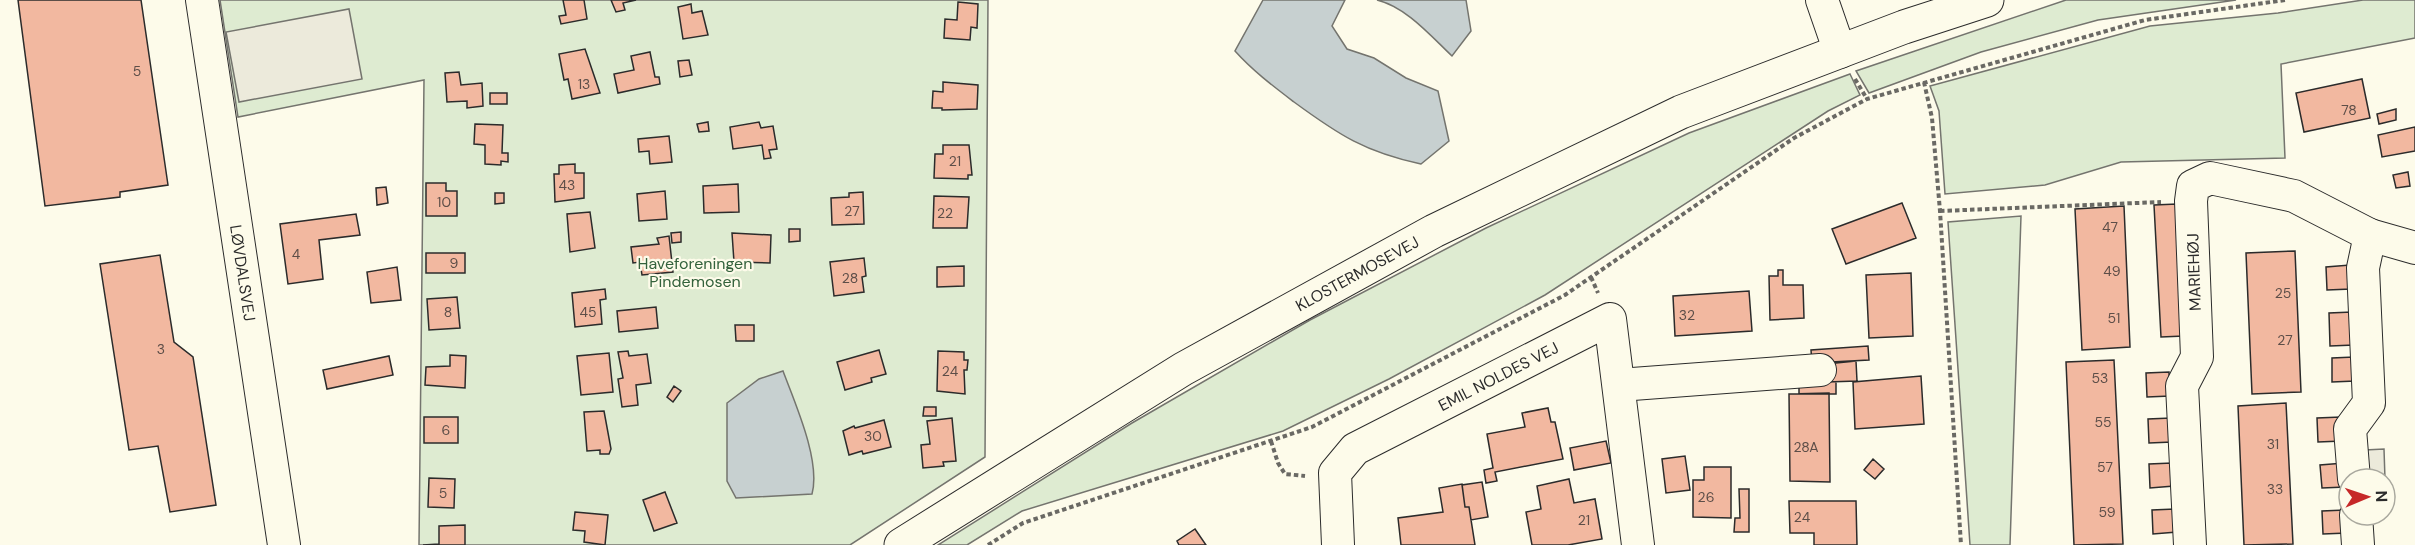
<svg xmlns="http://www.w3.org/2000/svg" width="2415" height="545" viewBox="0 0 2415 545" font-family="'DM Sans',sans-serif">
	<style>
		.green { fill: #deebd1; stroke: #74746e; stroke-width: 1.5 }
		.parking { fill: #eceadb; stroke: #74746e; stroke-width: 1.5 }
		.water { fill: #c7d0d0; stroke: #74746e; stroke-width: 1.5 }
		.building { fill: #f2b8a0; stroke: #2b2b2b; stroke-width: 1.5 }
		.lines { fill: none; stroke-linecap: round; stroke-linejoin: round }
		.minor-casing { stroke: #2b2b2b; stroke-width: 34 }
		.major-casing { stroke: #2b2b2b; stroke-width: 35 }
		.path { stroke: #6a6964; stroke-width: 4; stroke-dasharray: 4.5 3; stroke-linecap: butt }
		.minor { stroke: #fdfbea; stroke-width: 32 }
		.major { stroke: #fdfbea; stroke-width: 33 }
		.labels { text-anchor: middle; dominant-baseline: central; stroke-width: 4.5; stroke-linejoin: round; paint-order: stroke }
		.number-label { font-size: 14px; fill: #5d4e48 }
		.park-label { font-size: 16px; fill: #34623c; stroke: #fdfbea }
		.street-label { font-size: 16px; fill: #2b2b2b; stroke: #fdfbea }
	</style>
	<rect width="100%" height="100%" fill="#fdfbea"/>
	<path class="green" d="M220,0H988L985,457L850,545H419L424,80L238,117Z
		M2066,0H2236L2098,20L1981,52L1869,93L1856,71Z
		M2363,0H2415V38L2281,64L2285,158L2121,162L2045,185L1945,194L1939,111L1930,86L2150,26L2278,13Z
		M1850,74L1860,95L1828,111L1545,295L1389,379L1283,431L1022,511L967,545H938L1132,423L1310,320L1486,228L1689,133Z
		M2021,216L2010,545H1970L1948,222Z"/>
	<path class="parking" d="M349,9L362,79L239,102L226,32Z
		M2384,449L2385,479H2367L2365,450Z"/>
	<path class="water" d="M1263,0H1345L1332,26L1347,49L1374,58L1406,78L1438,91L1449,141L1421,164C1365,152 1339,135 1294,102C1273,86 1253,71 1235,51Z
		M1377,0H1466L1471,31L1452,56C1430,35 1406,7 1377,0Z
		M783,371C795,403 821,461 812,494L736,498L727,481V403L759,379Z"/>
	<path class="building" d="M18,0H141L168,185L120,192V197L45,206Z
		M563,0H584L587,19L561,24L559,16L566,15Z
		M611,0H636L623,3L625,10L616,12Z
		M958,2L978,4L977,28L971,27L970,40L944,38L945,19L957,20Z
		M691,4L692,13L702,11L708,35L683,39L678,7Z
		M585,49L600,93L572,99L568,79L564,80L559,54Z
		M650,52L655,77H659L660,84L618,93L614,74L634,70L631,56Z
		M689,60L692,75L680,77L678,61Z
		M459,72L461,85L482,83L483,106L467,108V101L447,102L445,73Z
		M2362,79L2370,118L2304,132L2296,93Z
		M943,82L978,85L977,109L942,110V108H932L933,91L943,92Z
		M490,93H507V104H490Z
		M2396,109V120L2379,124L2377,114Z
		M708,122L709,131L699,132L697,124Z
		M759,122L761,128L773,126L777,149L769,150L771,158L764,159L762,145L733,149L730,127Z
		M475,124L503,125L502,153H508V162L501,161V165L485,164V145L474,144Z
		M2415,127V151L2382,157L2378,135Z
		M669,136L672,162L650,164L649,151L639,152L638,139Z
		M943,145H969L972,175H968V179L934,178L935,154H943Z
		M575,164V173H584V198L555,202L554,174H559V165Z
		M2408,172L2410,186L2396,188L2393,175Z
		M426,183H446V191H457V216H426Z
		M738,184L739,212L704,213L703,186Z
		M386,187L388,203L377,205L376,188Z
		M665,191L667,219L639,221L637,194Z
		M863,192L864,224L832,225L831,198L849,197V193Z
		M495,193H504V203L495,204Z
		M934,196L969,197L967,228H933Z
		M1902,203L1916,238L1846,264L1832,229Z
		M2177,204L2184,336L2161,337L2154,205Z
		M2124,206L2130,347L2082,350L2075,209Z
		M590,212L595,248L570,252L567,214Z
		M356,214L360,235L319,240L323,279L288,284L280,224Z
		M789,229H800V241L789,242Z
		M681,232V242L672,243L671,233Z
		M732,233L771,235L770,263L734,262Z
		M669,236L673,272L642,275L640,262L633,263L631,247L659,244L657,238Z
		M2295,251L2301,392L2252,394L2246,253Z
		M426,253H465V273H426Z
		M160,255L174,342L193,357L216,505L170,512L158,446L129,450L100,264Z
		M864,258L866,276L862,277L864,292L834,296L830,262Z
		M2350,265L2351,289L2327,290L2326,267Z
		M964,266V286L937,287V267Z
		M397,267L401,300L371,303L367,272Z
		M1778,270H1783V285H1803L1804,318L1770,320L1769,276H1778Z
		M1911,273L1913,336L1869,338L1866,275Z
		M605,289L606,299L600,300L602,324L575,327L572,293Z
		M1749,291L1752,331L1675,336L1673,296Z
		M457,297L460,328L429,330L427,299Z
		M656,307L658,328L619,332L617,311Z
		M2352,312L2354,345L2330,346L2329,313Z
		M735,325H754V341H736Z
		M1868,346L1869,360L1812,363L1811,350Z
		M879,350L886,374L871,378L872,382L845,390L837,362Z
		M628,351L629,356L647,354L651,383L636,385L638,405L622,407L618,379L623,378L618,352Z
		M938,351L964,352V360H968L967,370H964L965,394L937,391Z
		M609,353L613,392L581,395L577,356Z
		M450,355L466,356L465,388L425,385L426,367L450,366Z
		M389,356L393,375L327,389L323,370Z
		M2354,357L2355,381L2332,382V358Z
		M2114,360L2123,544L2074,545L2066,362Z
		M1856,361L1857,381L1827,382L1826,364Z
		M2169,372L2170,396L2147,397L2146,373Z
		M1921,376L1924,424L1855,429L1853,382Z
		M1799,382H1836V394H1799Z
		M674,386L681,391L673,402L667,397Z
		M1829,393L1830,482L1790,481L1789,394Z
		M2286,403L2293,544L2244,545L2238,406Z
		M924,407H936V416H923Z
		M1548,408L1551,422H1555L1563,459L1495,472L1497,481L1486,483L1484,470L1493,468L1487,434L1525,427L1522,413Z
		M604,411L611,449L609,454H600V450L587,451L584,412Z
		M424,417H458V443H424Z
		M2341,417L2342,441L2318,442L2317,418Z
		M952,418L956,461L943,462L944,466L923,468L921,445L930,444L927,421Z
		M2171,418L2172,442L2149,443L2148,419Z
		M884,420L891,447L863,454L862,451L849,455L843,431L854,426L855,428Z
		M1606,441L1611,463L1574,470L1570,448Z
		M1685,456L1690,490L1666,493L1662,459Z
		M1873,459L1884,469L1875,479L1864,470Z
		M2172,463L2174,486L2150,488L2149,464Z
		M2344,463L2345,487L2322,488L2320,465Z
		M1704,467H1731V518L1693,517V480H1704Z
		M429,478L455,479L454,508L428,507Z
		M1569,479L1574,503L1595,499L1602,539L1568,545H1532L1526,512L1541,509L1537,486Z
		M1482,482L1488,517L1471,520L1469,507H1465L1462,485Z
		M1462,484L1465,507H1469L1475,545H1401L1398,518L1443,512L1439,488Z
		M1739,489H1749V532H1734L1735,518H1740Z
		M665,492L677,523L654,531L643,500Z
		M1789,501H1856L1857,545H1814V533H1790Z
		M2175,509L2177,532L2153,534L2152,510Z
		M2345,510L2347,533L2323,534L2322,511Z
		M575,512L608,515L605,545L584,542L585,531L573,530Z
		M465,525V545H423L439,544V526Z
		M1195,529L1206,545H1179L1177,541Z"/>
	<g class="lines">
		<g class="minor-casing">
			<g id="minor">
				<path id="s1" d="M202,0L284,545"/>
				<path d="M1822,0L1840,52"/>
				<path d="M1619,385L1820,370"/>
				<path d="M2354,479L2350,429L2369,403L2363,268L2370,235"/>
				<path d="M2356,515L2358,545"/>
				<path id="s2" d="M1338,545L1335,473L1355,449L1610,319L1638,545"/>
				<path d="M2190,545L2182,386L2197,357L2191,201L2193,186L2210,178L2294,196L2370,235L2415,248"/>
			</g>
		</g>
		<g class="major-casing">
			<g id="major">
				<path id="s3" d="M901,545L1183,369L1434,231L1681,112L1904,27L1987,0"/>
			</g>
		</g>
		<path class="path" d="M1855,79L1867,99
			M1924,82L1932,118L1940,211L1961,545
			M1940,211L2161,202
			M1591,277L1598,293
			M1271,441L1278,463L1285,474L1305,476
			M988,545L1023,523L1312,427L1565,295L1794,138L1867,99L2145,20L2285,0"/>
		<use href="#minor" class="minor"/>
		<use href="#major" class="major"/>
	</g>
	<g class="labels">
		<g class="number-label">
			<text x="137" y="71">5</text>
			<text x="584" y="84">13</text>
			<text x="2349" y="110">78</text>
			<text x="955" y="161">21</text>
			<text x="567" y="185">43</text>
			<text x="444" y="202">10</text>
			<text x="852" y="211">27</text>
			<text x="945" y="213">22</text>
			<text x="2110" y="227">47</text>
			<text x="296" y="254">4</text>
			<text x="454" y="263">9</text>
			<text x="2112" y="271">49</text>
			<text x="850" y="278">28</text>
			<text x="2283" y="293">25</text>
			<text x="448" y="312">8</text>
			<text x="588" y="312">45</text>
			<text x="1687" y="315">32</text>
			<text x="2114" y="318">51</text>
			<text x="2285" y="340">27</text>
			<text x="161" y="349">3</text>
			<text x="950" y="371">24</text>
			<text x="2100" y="378">53</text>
			<text x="2103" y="422">55</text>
			<text x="446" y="430">6</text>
			<text x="873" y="436">30</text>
			<text x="2273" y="444">31</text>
			<text x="1806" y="447">28A</text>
			<text x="2105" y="467">57</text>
			<text x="2275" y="489">33</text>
			<text x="443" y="493">5</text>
			<text x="1706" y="497">26</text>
			<text x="2107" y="512">59</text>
			<text x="1802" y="517">24</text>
			<text x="1584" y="520">21</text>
		</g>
		<g class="park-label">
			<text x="695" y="263">Haveforeningen<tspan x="695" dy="18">Pindemosen</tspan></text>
		</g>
		<g class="street-label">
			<text stroke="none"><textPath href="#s1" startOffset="276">LØVDALSVEJ</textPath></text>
			<text transform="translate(2194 272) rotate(-92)">MARIEHØJ</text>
			<text stroke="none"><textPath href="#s3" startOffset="531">KLOSTERMOSEVEJ</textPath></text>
			<text stroke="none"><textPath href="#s2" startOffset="264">EMIL NOLDES VEJ</textPath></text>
		</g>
	</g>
	<g transform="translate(2367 497) rotate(88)"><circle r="28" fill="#fdfbea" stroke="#a9a89e" stroke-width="1.5"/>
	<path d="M0-4.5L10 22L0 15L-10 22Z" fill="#c62828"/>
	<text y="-9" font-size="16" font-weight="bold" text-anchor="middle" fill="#2b2b2b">N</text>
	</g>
</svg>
